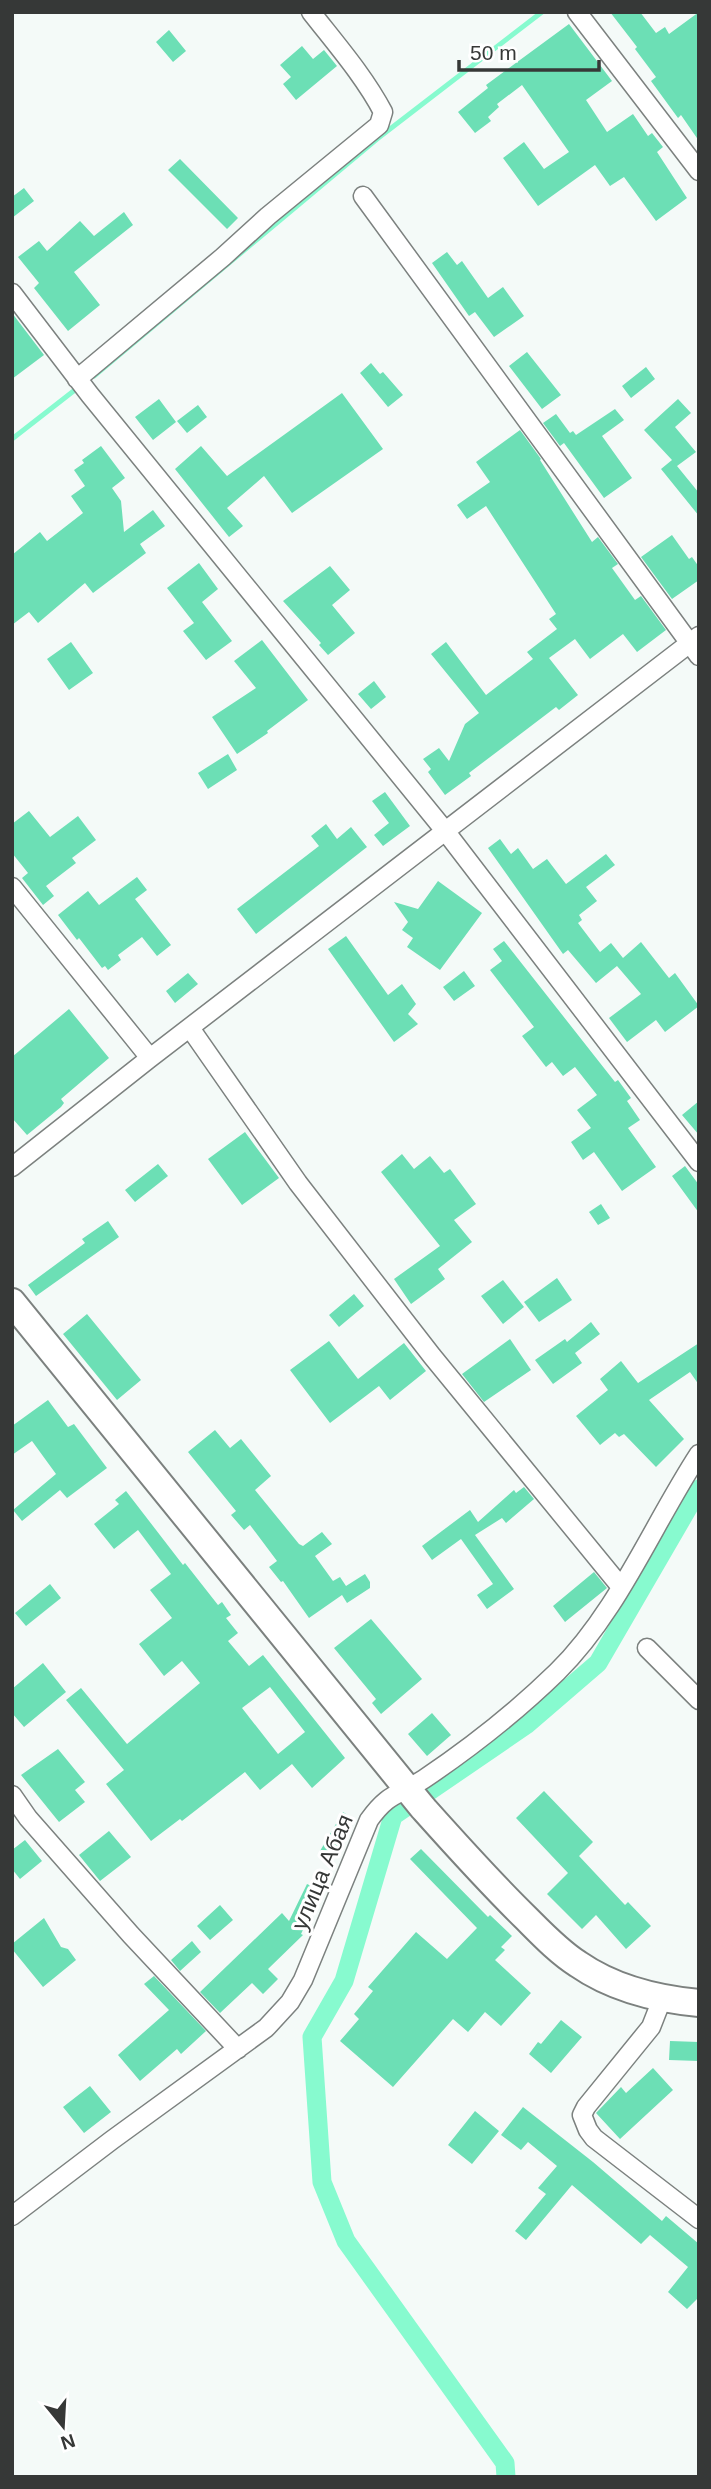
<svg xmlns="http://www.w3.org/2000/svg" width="711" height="2489" viewBox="0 0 711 2489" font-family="Arial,sans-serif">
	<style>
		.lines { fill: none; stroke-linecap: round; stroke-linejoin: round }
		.stream { stroke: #87facf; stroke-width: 5 }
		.canal { stroke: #87facf; stroke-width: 19 }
		.building { fill: #6cdfb5; fill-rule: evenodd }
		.minor-casing { stroke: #7c817f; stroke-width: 21 }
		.secondary-casing { stroke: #7c817f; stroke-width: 30 }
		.minor { stroke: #fff; stroke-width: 18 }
		.secondary { stroke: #fff; stroke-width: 26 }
		.labels { text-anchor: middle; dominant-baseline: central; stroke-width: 6; stroke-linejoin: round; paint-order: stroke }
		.street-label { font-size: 23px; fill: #363837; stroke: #fff }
	</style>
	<rect width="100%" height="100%" fill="#f4faf8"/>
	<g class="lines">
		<path class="stream" d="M94,376L377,139L542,12
			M12,439L80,386"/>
		<path class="canal" d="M506,2477L505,2463L346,2241L322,2182L312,2037L344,1981L393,1816L526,1725L598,1663L699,1489"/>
	</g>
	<path class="building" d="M610,12H640L656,33L665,27L669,34L699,12V141L681,115L678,118L651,81L656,77L635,49L637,47Z
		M569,24L612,81L586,100L607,132L633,114L648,136L652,133L663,147L657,152L687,198L656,221L624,177L610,186L595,165L538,206L503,158L524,142L544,169L569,152L522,85L497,104L499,107L488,117L491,121L475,133L458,112L488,88L486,85Z
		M169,30L186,51L173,62L156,42Z
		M302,46L313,59L324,50L337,66L296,100L283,84L291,77L280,65Z
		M180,159L238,218L227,229L168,170Z
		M24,188L34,201L12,218V197Z
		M124,212L133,225L74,272L100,305L68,331L34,288L39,283L18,257L39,241L47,251L80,221L94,236Z
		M447,252L457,265L462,261L488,298L503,287L524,316L494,337L475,312L469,316L432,263Z
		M12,313L44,355L12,379Z
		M527,352L561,395L542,409L509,366Z
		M371,363L380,374L383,372L403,395L388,407L360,373Z
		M646,367L655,379L631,398L622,386Z
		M342,393L383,449L292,513L264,476L227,508L243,526L229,537L175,469L201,446L227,476Z
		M159,399L176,422L153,440L135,417Z
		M678,399L691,413L675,427L696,452L677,466L699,493V516L661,469L672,460L644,430Z
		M198,405L207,417L187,433L177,421Z
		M615,409L624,420L602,436L632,478L604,498L564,443L560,446L543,423L556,414L570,433L573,431L576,435Z
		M520,430L541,459L540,460L592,542L598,537L618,564L612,568L635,600L641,596L666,630L637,652L623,634L590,659L575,639L549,658L578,695L559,710L556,707L469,773L471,776L445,795L428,772L431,769L423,759L439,748L449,761L465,724L479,713L431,654L446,642L486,695L533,659L527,652L557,629L549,619L556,614L486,506L467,519L457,505L490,482L476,462Z
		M101,446L125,478L112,488L121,501L124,532L153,510L165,526L140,544L146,553L93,593L85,583L38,623L29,612L12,625V555L40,532L47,541L83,513L71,496L85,486L74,470L84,463L82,460Z
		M672,535L689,559L692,557L699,567V580L672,599L641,557Z
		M199,563L218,589L202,602L232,641L206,660L183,631L194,623L167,588Z
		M330,566L350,590L332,605L355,633L328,655L319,645L321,643L283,601Z
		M262,640L308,700L267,731L268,733L237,754L212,717L256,688L234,661Z
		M71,642L93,673L69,690L47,659Z
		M374,681L386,697L371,709L358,694Z
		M228,754L237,770L208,789L198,773Z
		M385,792L410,826L383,846L374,835L389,823L372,801Z
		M29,811L50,837L78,816L96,840L72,858L76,863L46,886L54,896L43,905L22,878L28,873L12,853V824Z
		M326,824L337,839L351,827L367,847L256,934L237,909L319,846L311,836Z
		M500,839L511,854L518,848L533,869L547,859L566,884L606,854L615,865L586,887L597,901L579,915L582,920L578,923L600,952L611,943L623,958L641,942L669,978L675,973L699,1006L665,1032L656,1020L627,1042L609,1018L641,994L617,966L596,983L568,950L563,954L488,848Z
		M137,877L147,890L135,899L171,945L157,956L142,937L118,955L121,960L108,970L105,966L102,968L79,938L77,940L58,915L88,891L99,905Z
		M438,881L482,913L440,970L407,947L413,938L402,930L408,922L394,902L418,909Z
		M346,936L388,995L402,984L416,1004L408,1014L418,1024L394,1042L328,949Z
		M504,941L615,1082L618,1080L631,1098L627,1101L640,1120L628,1128L656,1167L622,1191L594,1152L583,1160L571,1142L591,1128L577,1110L597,1095L575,1067L563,1076L552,1062L546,1067L522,1036L534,1027L490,970L502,961L493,949Z
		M464,971L475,986L454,1001L443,987Z
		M188,973L198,984L175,1003L166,991Z
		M69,1009L109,1058L61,1099L64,1103L61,1107L27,1135L12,1118V1057Z
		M699,1101V1135L682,1115Z
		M245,1132L279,1178L242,1205L208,1159Z
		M402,1154L414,1169L430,1156L444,1173L450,1169L476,1204L454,1220L472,1242L438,1269L445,1279L411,1304L394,1279L440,1246L381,1172Z
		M158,1164L168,1176L135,1202L125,1190Z
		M685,1166L699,1185V1213L672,1176Z
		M601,1204L610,1218L598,1225L589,1212Z
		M108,1221L119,1237L36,1296L28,1285L85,1243L82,1239Z
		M557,1278L572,1300L539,1322L524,1302Z
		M503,1280L524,1307L503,1324L481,1296Z
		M354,1294L364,1306L339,1327L329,1315Z
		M87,1314L141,1380L117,1400L63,1334Z
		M591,1322L600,1334L575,1353L582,1363L553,1384L535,1360L565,1339L567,1342Z
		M510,1339L531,1370L484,1402L462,1374Z
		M329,1341L358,1379L404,1343L426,1371L390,1400L379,1386L330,1423L290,1370Z
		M699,1343V1385L690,1372L649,1400L684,1439L656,1467L624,1434L619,1437L615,1433L600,1445L576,1416L608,1390L600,1379L621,1361L638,1383Z
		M48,1400L68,1427L74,1424L107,1468L67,1498L60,1490L22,1521L13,1510L56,1474L32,1441L12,1455V1426Z
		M215,1430L230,1448L241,1439L271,1476L255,1490L299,1544L303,1546L322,1532L332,1544L315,1556L333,1581L340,1577L346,1586L365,1574L370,1582V1588L347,1603L342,1595L309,1618L283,1581L281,1582L269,1567L277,1561L250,1525L244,1530L231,1515L236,1511L188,1452Z
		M524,1487L534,1499L506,1523L502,1518L475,1535L514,1589L487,1609L477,1595L493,1584L461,1539L432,1560L422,1546L470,1510L478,1522L514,1490L516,1493Z
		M126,1491L183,1565L185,1563L218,1605L222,1602L231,1615L226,1618L238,1633L228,1641L249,1666L263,1655L345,1758L312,1788L292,1764L260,1790L245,1772L182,1821L180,1819L151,1841L106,1784L124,1770L66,1700L81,1688L127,1744L200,1683L182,1661L164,1676L139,1644L172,1618L150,1590L171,1574L138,1530L114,1549L94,1524L119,1504L115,1500ZM270,1687L305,1732L278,1754L242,1708Z
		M594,1572L607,1588L565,1622L553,1606Z
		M50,1584L61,1598L26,1626L15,1613Z
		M371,1619L422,1679L381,1714L372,1703L376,1699L334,1648Z
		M43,1663L66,1692L24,1727L12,1713V1689Z
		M432,1713L451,1735L427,1756L408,1734Z
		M58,1749L85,1782L75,1790L85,1802L59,1822L21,1775Z
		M544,1791L593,1842L579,1856L625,1905L628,1902L651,1926L626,1949L596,1915L582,1929L547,1894L568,1873L516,1818Z
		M343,1812L354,1819L332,1858L320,1851Z
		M109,1831L131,1857L100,1881L79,1855Z
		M25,1840L42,1861L20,1879L12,1869V1850Z
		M421,1849L488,1917L490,1915L512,1936L501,1947L505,1950L495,1960L531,1993L501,2026L485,2012L468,2032L453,2019L393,2087L340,2041L359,2019L354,2014L373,1991L368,1987L416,1932L447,1959L477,1928L410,1859Z
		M307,1884L322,1891L301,1934L303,1935L268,1969L278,1979L263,1994L252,1983L220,2013L200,1992L282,1913L289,1921Z
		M220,1905L233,1920L210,1940L197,1926Z
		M44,1918L61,1947L68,1949L76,1960L43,1987L12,1949V1944Z
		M192,1941L201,1952L180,1971L171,1960Z
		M154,1976L206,2031L181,2054L177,2049L140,2081L118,2055L169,2010L144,1984Z
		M561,2020L582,2037L551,2073L529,2054L538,2042L541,2044Z
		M670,2041L699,2042V2061L669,2060Z
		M653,2068L673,2090L620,2139L596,2113L621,2087L626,2093Z
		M90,2086L111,2112L84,2133L63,2107Z
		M523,2107L593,2162L662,2221L666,2216L699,2244V2297L687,2309L668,2292L688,2267L650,2235L641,2244L572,2185L526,2240L515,2231L546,2194L538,2188L557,2166L528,2142L521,2150L501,2135Z
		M475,2111L499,2131L472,2164L448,2145Z"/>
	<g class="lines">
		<g class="minor-casing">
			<path id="minor" d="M577,12L699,171
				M363,196L699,656
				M12,293L90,395L446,832L699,1162
				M77,379L223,257L268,216L379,125L383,112C364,76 336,44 311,12
				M12,887L150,1058
				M190,1028L298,1183L432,1356L621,1587
				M12,1167L150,1058L699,636
				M647,1648L699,1700
				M12,1795L28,1818L131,1935L238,2049
				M662,1999L651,2027L586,2107L582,2115L588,2130L594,2138L699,2219
				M12,2216L112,2140L266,2028L290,2002L303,1980L369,1820C389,1792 398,1796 424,1779C470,1748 517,1711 557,1672C618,1612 652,1526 699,1454"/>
		</g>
		<g class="secondary-casing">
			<path id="secondary" d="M12,1302L423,1808C457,1846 490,1883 526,1918C542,1934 559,1952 578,1964C614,1989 656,1999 699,2003"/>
		</g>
		<use href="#minor" class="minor"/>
		<use href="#secondary" class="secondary"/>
	</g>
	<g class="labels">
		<g class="street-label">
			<text transform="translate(322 1872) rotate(-67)">улица Абая</text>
		</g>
	</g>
	<rect width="711" height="2489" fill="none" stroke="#363837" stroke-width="28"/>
	<g transform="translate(63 2426) rotate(162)" stroke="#ffffff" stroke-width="5" paint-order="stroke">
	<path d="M0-5L12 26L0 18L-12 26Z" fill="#363837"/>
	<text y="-10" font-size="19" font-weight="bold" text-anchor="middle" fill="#363837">N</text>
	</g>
	<path d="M459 60v10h140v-10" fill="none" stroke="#363837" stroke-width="3.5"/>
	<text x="470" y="60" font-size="21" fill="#363837" stroke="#ffffff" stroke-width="5" paint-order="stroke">50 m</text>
</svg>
